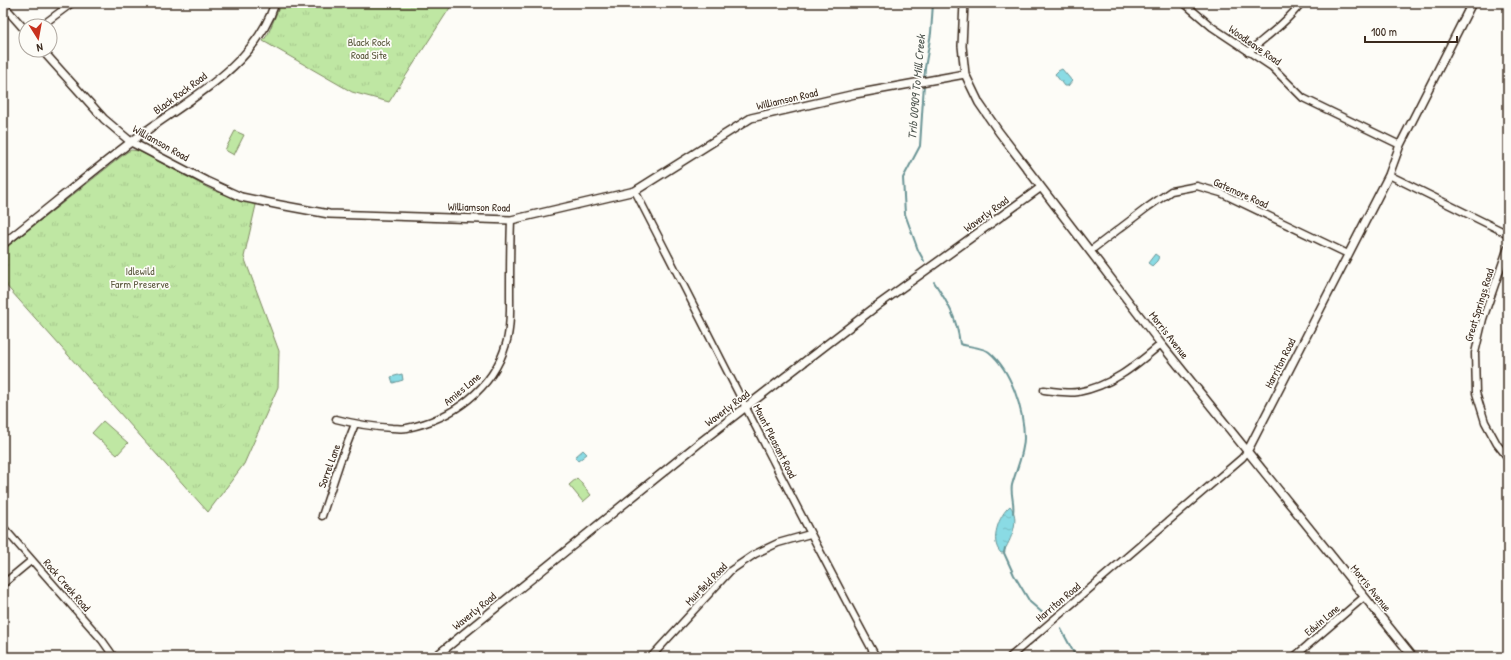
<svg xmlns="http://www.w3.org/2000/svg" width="1511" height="660" viewBox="0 0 1511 660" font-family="'Patrick Hand',sans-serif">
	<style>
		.green { fill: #bfe7a3; stroke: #7d8860 }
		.park { fill: url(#park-tufts); stroke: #7d8860 }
		.water { fill: url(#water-ripples); stroke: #6a9495 }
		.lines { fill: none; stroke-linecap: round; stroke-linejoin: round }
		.stream { stroke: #6a9495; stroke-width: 2 }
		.minor-casing { stroke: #3b2a1e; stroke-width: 9 }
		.tertiary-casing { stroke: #3b2a1e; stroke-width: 10 }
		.minor { stroke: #fdfcf7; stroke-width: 6 }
		.tertiary { stroke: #fdfcf7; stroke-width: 7 }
		.labels { text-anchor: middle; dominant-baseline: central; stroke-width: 3.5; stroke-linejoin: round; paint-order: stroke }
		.park-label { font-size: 11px; fill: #5c593f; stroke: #fdfcf7 }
		.street-label { font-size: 11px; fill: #3b2a1e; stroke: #fdfcf7 }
		.water-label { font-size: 12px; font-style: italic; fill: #4f5650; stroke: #fdfcf7 }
	</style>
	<defs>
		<pattern id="park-tufts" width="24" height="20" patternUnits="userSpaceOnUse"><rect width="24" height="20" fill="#bfe7a3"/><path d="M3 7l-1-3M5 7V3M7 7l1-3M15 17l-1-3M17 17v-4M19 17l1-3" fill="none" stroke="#a5c68c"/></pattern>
		<pattern id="water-ripples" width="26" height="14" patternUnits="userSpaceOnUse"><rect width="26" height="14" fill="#8adbe4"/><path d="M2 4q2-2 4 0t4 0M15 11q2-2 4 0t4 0" fill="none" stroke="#78bcc3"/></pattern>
	</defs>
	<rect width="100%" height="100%" fill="#fdfcf7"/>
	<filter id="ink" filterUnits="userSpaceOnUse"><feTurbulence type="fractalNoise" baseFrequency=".025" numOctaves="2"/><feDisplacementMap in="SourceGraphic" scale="8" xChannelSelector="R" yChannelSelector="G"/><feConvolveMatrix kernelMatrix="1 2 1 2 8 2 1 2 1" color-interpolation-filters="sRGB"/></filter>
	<g filter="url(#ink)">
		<path class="green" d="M235,131L244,135L234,155L225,150Z
			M103,421L128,443L117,455L92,433Z
			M577,478L591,495L583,502L569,485Z"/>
		<path class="park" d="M281,3H453L389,102L352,92L263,41L268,34Z
			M131,150L139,151L210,189L256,205L244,257L279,351L278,387L244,464L208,512L3,282V250L127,152Z"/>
		<path class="water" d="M1062,69L1072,81L1068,86H1064L1055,74L1058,71Z
			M1155,254L1159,257L1157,261L1152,266L1148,263Z
			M402,374L403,380L393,383L391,377Z
			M583,450L587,454L578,461L575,457Z
			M1010,506C1021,519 1011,539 1003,553H1001C989,541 999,515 1010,506Z"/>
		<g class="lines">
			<path class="stream" d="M924,261L918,250L905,214L903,178L920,146L925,68L931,33L933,3
				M934,282C948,303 957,318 960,344C966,346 985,348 989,352C1011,370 1024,410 1024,438C1024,454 1016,470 1012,485C1010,494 1015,503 1013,513
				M1005,548L1004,553L1014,575L1030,602L1045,615
				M1061,629L1076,657"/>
			<g class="minor-casing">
				<path id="minor" d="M1184,3L1212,27L1272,67L1303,98L1400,145
					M41,26L72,3
					M1248,52C1266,37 1287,22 1301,3
					M1389,175L1508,234
					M635,191C715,346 793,503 876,657
					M1508,247L1483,319L1475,353L1476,393L1485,422L1497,444L1508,458
					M1090,251L1148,207L1171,191L1197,186L1221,193L1348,254
					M1044,390C1055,391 1067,394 1078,392C1112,386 1136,365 1161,344
					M336,419C355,424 373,427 392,428C397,428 403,429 407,428C452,419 493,389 506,344C511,328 510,309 510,293C510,268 510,244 511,220
					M322,516L340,462L355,424
					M3,527L102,640L114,657
					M3,584L32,560
					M651,657L730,571L755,554L778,543L810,534
					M1010,657L1242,458L1247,452
					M1294,657L1364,597"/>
			</g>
			<g class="tertiary-casing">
				<path id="tertiary" d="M964,3L962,46L965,74L979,103L999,132L1161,344L1413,657
					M3,5L26,31
					M42,50L104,119L131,142L206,181L241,197L280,205L329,214L511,220L635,191L751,118L855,94L965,74
					M3,244C46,210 88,175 131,142C183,102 255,68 275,3
					M1247,452L1389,175L1400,145L1472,3
					M435,657L698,444L878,305L1040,188"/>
			</g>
			<use href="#minor" class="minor"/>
			<use href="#tertiary" class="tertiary"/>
		</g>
	</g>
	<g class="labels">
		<g class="park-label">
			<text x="369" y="42">Black Rock<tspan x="369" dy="13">Road Site</tspan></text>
			<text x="140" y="271">Idlewild<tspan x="140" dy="13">Farm Preserve</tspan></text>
		</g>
		<g class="street-label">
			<text transform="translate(1255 45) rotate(35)">Woodleave Road</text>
			<text transform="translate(180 93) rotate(-36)">Black Rock Road</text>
			<text transform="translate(787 99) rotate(-13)">Williamson Road</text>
			<text transform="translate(161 143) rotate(29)">Williamson Road</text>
			<text transform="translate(1241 193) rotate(24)">Gatemore Road</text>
			<text transform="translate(479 207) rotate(1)">Williamson Road</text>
			<text transform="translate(986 214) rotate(-36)">Waverly Road</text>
			<text transform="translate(1479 305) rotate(-73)">Great Springs Road</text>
			<text transform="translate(1169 335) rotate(52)">Morris Avenue</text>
			<text transform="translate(1280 363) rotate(-63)">Harriton Road</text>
			<text transform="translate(462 389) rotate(-40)">Amies Lane</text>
			<text transform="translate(727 408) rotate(-37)">Waverly Road</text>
			<text transform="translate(775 441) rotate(63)">Mount Pleasant Road</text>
			<text transform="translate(329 466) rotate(-70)">Sorrel Lane</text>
			<text transform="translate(706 584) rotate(-46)">Muirfield Road</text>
			<text transform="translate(67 585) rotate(49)">Rock Creek Road</text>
			<text transform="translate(1371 588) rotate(51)">Morris Avenue</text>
			<text transform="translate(1058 602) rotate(-40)">Harriton Road</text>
			<text transform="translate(474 611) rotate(-39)">Waverly Road</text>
			<text transform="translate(1322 620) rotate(-40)">Edwin Lane</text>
		</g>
		<g class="water-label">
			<text transform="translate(916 87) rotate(-85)">Trib 00909 To Mill Creek</text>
		</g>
	</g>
	<rect width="1511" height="660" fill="none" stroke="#fdfcf7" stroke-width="16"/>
	<rect x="8" y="8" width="1495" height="644" fill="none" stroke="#3b2a1e" stroke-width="1.5" filter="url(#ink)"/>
	<g transform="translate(38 38) rotate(169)"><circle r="19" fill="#fdfcf7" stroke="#afa8a0"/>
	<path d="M0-3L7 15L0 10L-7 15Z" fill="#c8321e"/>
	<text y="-6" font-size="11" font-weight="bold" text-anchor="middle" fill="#3b2a1e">N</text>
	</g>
	<path d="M1365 36v6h92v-6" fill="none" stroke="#3b2a1e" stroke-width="2"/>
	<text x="1371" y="36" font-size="12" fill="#3b2a1e" stroke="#fdfcf7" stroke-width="3" paint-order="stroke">100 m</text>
</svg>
